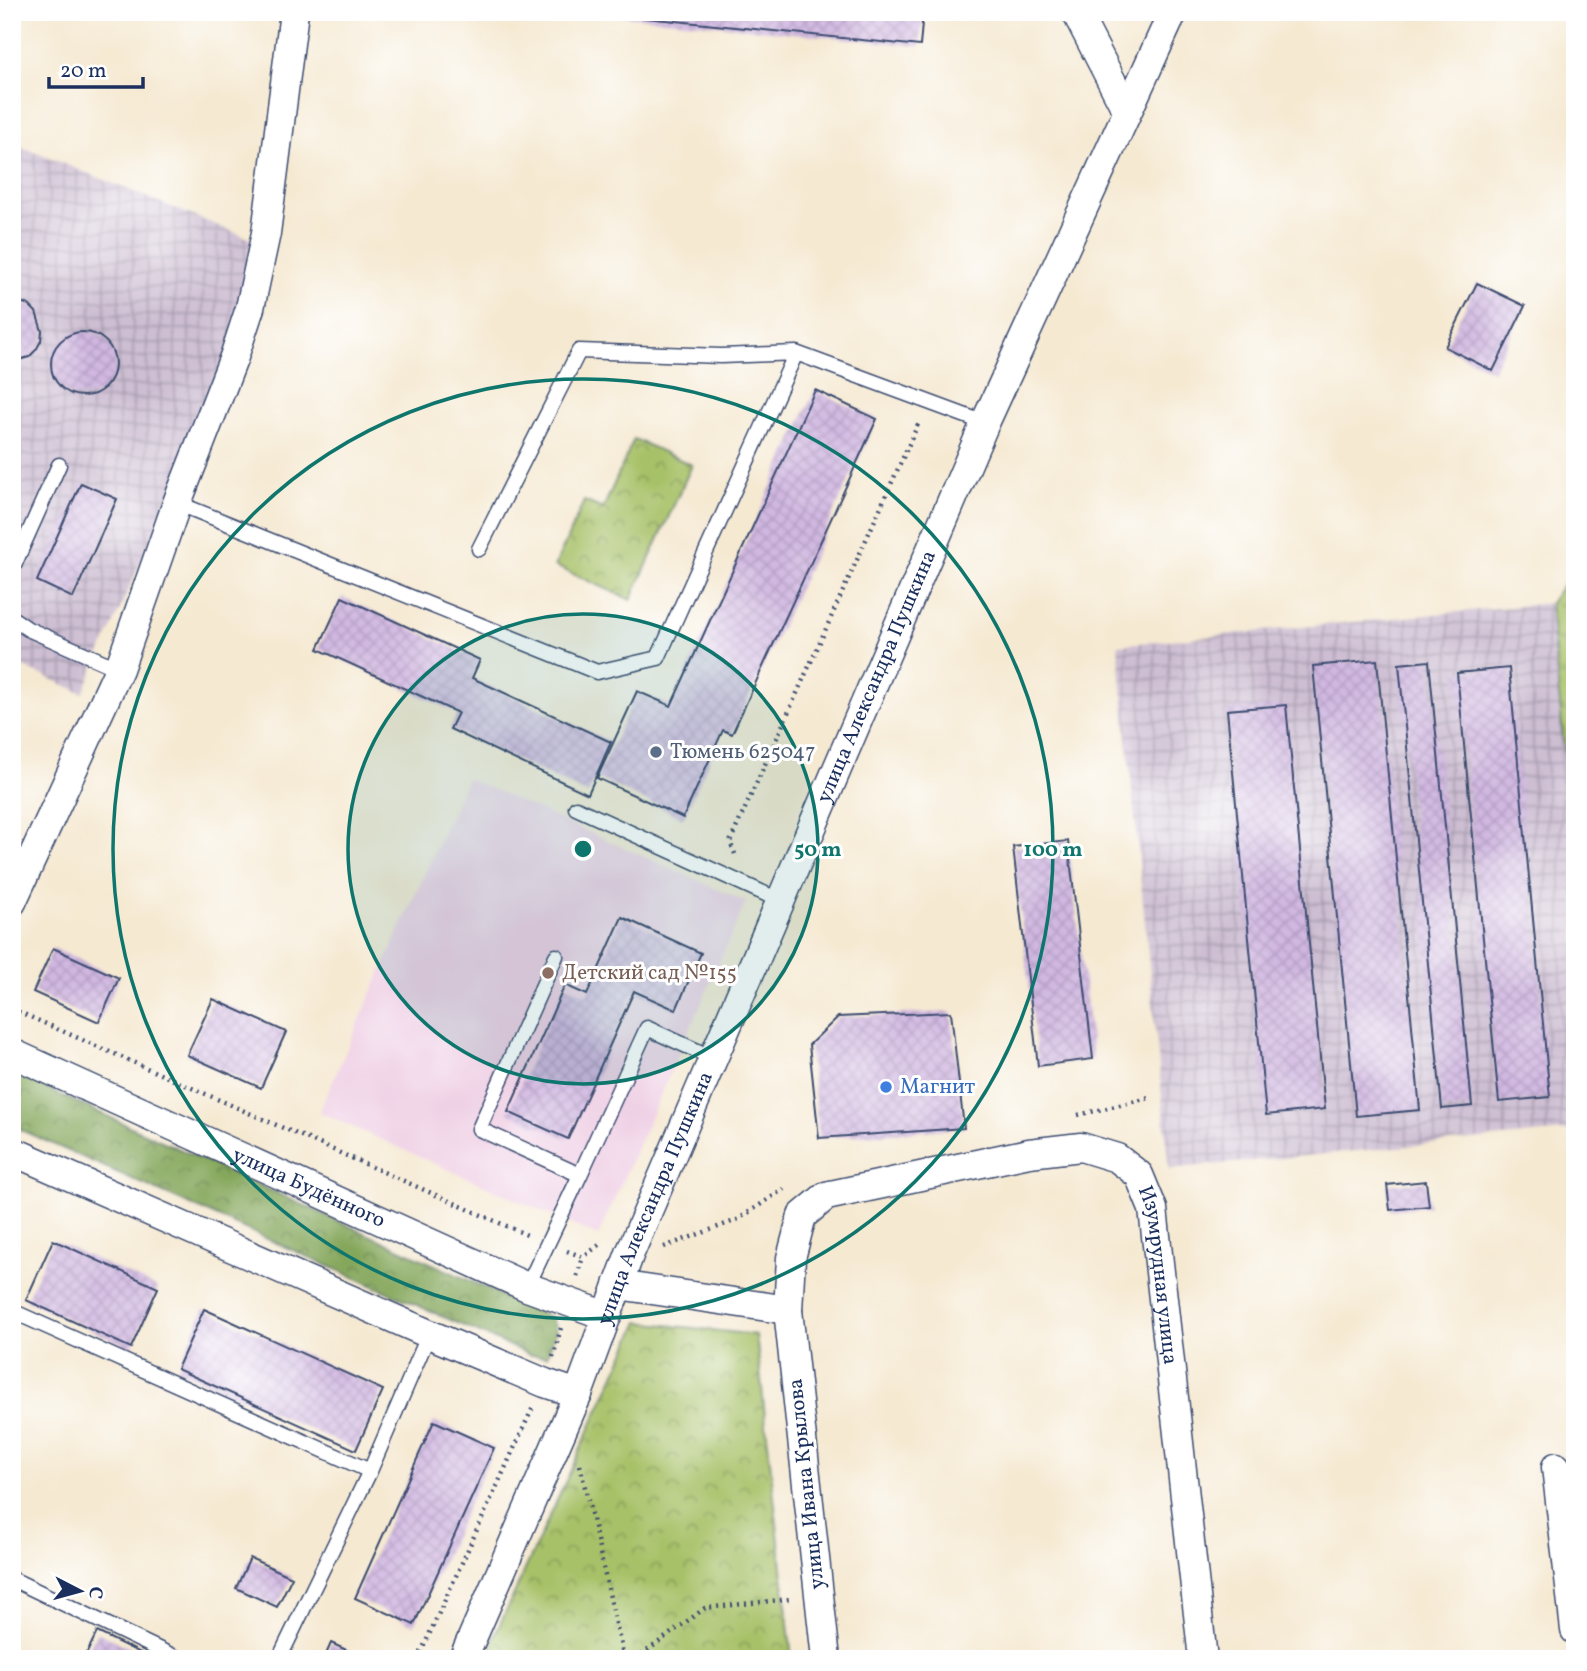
<svg xmlns="http://www.w3.org/2000/svg" width="1587" height="1671" viewBox="0 0 1587 1671" font-family="Vollkorn,serif">
	<style>
		.built { fill: #efd0e5 }
		.industrial { fill: url(#industrial-grid) }
		.grass { fill: url(#grass-tufts); stroke: #617863; stroke-width: 2 }
		.forest { fill: url(#forest-crowns); stroke: #506b5d; stroke-width: 2 }
		.park { fill: url(#park-crowns); stroke: #617863; stroke-width: 2 }
		.building { fill: url(#building-cross-hatch) }
		.lines { fill: none; stroke-linecap: round; stroke-linejoin: round }
		.service-casing { stroke: #3c4b6f; stroke-width: 17 }
		.minor-casing { stroke: #3c4b6f; stroke-width: 31 }
		.path { stroke: #3c4b6f; stroke-width: 4.5; stroke-dasharray: 2 5; stroke-linecap: butt }
		.service { stroke: #fff; stroke-width: 14 }
		.minor { stroke: #fff; stroke-width: 28 }
		.ring { fill: none; stroke: #0f766e; stroke-width: 3.5 }
		.service-dot { fill: #5c6f8a; stroke: #fff; stroke-width: 2.5 }
		.education-dot { fill: #8d6e63; stroke: #fff; stroke-width: 2.5 }
		.shop-dot { fill: #3f7fe0; stroke: #fff; stroke-width: 2.5 }
		.labels { text-anchor: middle; dominant-baseline: central; stroke-width: 6; stroke-linejoin: round; paint-order: stroke }
		.street-label { font-size: 21px; fill: #1b2f5e; stroke: #fff }
		.service-label { font-size: 21px; fill: #4e5e75; stroke: #fff; text-anchor: start }
		.education-label { font-size: 21px; fill: #785e54; stroke: #fff; text-anchor: start }
		.shop-label { font-size: 21px; fill: #366cbe; stroke: #fff; text-anchor: start }
		.centre { fill: #0f766e; stroke: #fff; stroke-width: 3.5 }
		.ring-label { font-size: 21px; text-anchor: middle; font-weight: bold; fill: #0f766e; stroke: #fff; stroke-width: 6; stroke-linejoin: round; paint-order: stroke }
	</style>
	<defs>
		<pattern id="industrial-grid" width="8" height="8" patternUnits="userSpaceOnUse" patternTransform="scale(1.75)"><rect width="8" height="8" fill="#cdbed2"/><path d="M0 4h8M4 0v8" fill="none" stroke="#a69bae"/></pattern>
		<pattern id="grass-tufts" width="24" height="20" patternUnits="userSpaceOnUse" patternTransform="scale(1.75)"><rect width="24" height="20" fill="#a7c168"/><path d="M3 7l-1-3M5 7V3M7 7l1-3M15 17l-1-3M17 17v-4M19 17l1-3" fill="none" stroke="#879d59"/></pattern>
		<pattern id="forest-crowns" width="20" height="18" patternUnits="userSpaceOnUse" patternTransform="scale(1.75)"><rect width="20" height="18" fill="#85a75c"/><path d="M2 6a3 3 0 1 1 6 0M12 15a3 3 0 1 1 6 0" fill="none" stroke="#6c884f"/></pattern>
		<pattern id="park-crowns" width="20" height="18" patternUnits="userSpaceOnUse" patternTransform="scale(1.75)"><rect width="20" height="18" fill="#a7c168"/><path d="M2 6a3 3 0 1 1 6 0M12 15a3 3 0 1 1 6 0" fill="none" stroke="#879d59"/></pattern>
		<pattern id="building-cross-hatch" width="8" height="8" patternUnits="userSpaceOnUse" patternTransform="scale(1.75)"><rect width="8" height="8" fill="#d1b8e1"/><path d="M0 0l8 8M0 8l8-8" fill="none" stroke="#b39ec3"/></pattern>
	</defs>
	<rect width="100%" height="100%" fill="#fff"/>
	<filter id="ink" filterUnits="userSpaceOnUse"><feTurbulence type="fractalNoise" baseFrequency=".0143" numOctaves="2"/><feDisplacementMap in="SourceGraphic" scale="14" xChannelSelector="R" yChannelSelector="G"/><feConvolveMatrix kernelMatrix="1 2 1 2 8 2 1 2 1" color-interpolation-filters="sRGB"/></filter>
	<filter id="wash" filterUnits="userSpaceOnUse"><feTurbulence type="fractalNoise" baseFrequency=".00686" numOctaves="4" result="noise"/><feDisplacementMap in="SourceGraphic" scale="28" xChannelSelector="R" yChannelSelector="G"/><feGaussianBlur stdDeviation="1.57" result="paint"/><feColorMatrix in="noise" values="0 0 0 0 0 0 0 0 0 0 0 0 0 0 0 0 0 1.4 0 .05"/><feComposite in="paint" operator="in"/></filter>
	<g filter="url(#wash)">
		<rect width="100%" height="100%" fill="#f5e9d2"/>
		<path class="built" d="M467,778L746,902L598,1236L319,1112Z"/>
		<path class="industrial" d="M12,143L256,241L224,373L83,693L12,662Z
			M1550,603L1575,857V1130L1169,1169L1118,645Z"/>
		<path class="grass" d="M1575,568V857L1550,603Z"/>
		<path class="forest" d="M12,1073L552,1318L556,1331L547,1356L530,1355L12,1126Z"/>
		<path class="park" d="M634,439L692,465L631,600L555,566L584,501L603,509Z
			M639,1322L756,1335L792,1659H484Z"/>
		<g id="blocks">
			<path class="building" d="M607,12H923L920,46L607,14Z
				M1477,283L1525,306L1493,371L1445,347Z
				M12,299L29,305L36,312L42,331L41,341L36,350L29,357L12,362Z
				M51 364a32 32 0 1 1 64 0a32 32 0 1 1-64 0Z
				M815,390L877,419L732,734L723,730L683,818L597,778L637,691L671,706Z
				M81,483L117,499L73,598L37,581Z
				M342,597L480,660L472,678L611,742L588,794L450,729L458,713L318,649Z
				M1377,660L1420,1110L1356,1116L1313,666Z
				M1429,661L1472,1106L1442,1109L1399,664Z
				M1509,668L1550,1097L1499,1102L1457,673Z
				M1286,705L1325,1109L1266,1115L1227,710Z
				M1068,841L1093,1059L1038,1066L1013,847Z
				M622,917L701,953L676,1010L634,991L568,1139L508,1112L565,985L587,995Z
				M53,948L119,978L99,1022L33,992Z
				M213,999L286,1032L261,1088L187,1055Z
				M951,1012L964,1128L819,1138L809,1045L838,1017Z
				M1426,1181L1429,1206L1390,1210L1387,1185Z
				M53,1240L158,1288L131,1348L26,1300Z
				M204,1309L383,1390L356,1450L177,1369Z
				M434,1421L494,1448L414,1625L355,1598Z
				M250,1558L292,1577L277,1607L236,1588Z
				M97,1632L153,1659H84Z
				M331,1643L366,1659H324Z"/>
		</g>
	</g>
	<g filter="url(#ink)">
		<use href="#blocks" fill-opacity="0" stroke="#3c4b6f" stroke-width="2"/>
		<g class="lines">
			<g class="service-casing">
				<path id="service" d="M177,503L597,672L658,658L796,353L985,423
					M479,549L579,351L721,356L796,353
					M12,570L59,465
					M12,618L28,629L119,669
					M576,808L781,901
					M556,956L479,1129L580,1175L647,1028L713,1058
					M527,1287L580,1175
					M12,1311L370,1471
					M12,1579L179,1659
					M279,1659L370,1471L429,1334"/>
			</g>
			<g class="minor-casing">
				<g id="minor">
					<path d="M1076,12L1127,111"/>
					<path d="M12,902L119,669L177,503L234,357L250,308L266,233L294,12"/>
					<path id="s1" d="M12,1053L527,1287L607,1316"/>
					<path d="M12,1151L429,1334L545,1383L578,1394"/>
					<path d="M618,1285L788,1310"/>
					<path d="M1556,1467L1575,1630"/>
					<path id="s2" d="M463,1659L578,1394L630,1253L985,423L1173,12"/>
					<path id="s3" d="M826,1659L788,1310L791,1258L802,1216L826,1196L1029,1153L1081,1147L1117,1158L1139,1175L1153,1209L1203,1659"/>
				</g>
			</g>
			<path class="path" d="M735,854L730,842L919,422
				M12,1009L527,1235
				M1078,1115L1149,1098
				M664,1247L737,1220L784,1189
				M567,1251L583,1257L602,1243
				M577,1276L583,1257
				M553,1357L561,1328
				M580,1465L624,1659
				M418,1659L533,1407
				M636,1659L705,1608L790,1599"/>
			<use href="#service" class="service"/>
			<use href="#minor" class="minor"/>
		</g>
	</g>
	<circle cx="583" cy="849" r="235" fill="#0f766e" fill-opacity=".12"/>
	<g class="ring">
		<circle cx="583" cy="849" r="235"/>
		<circle cx="583" cy="849" r="470"/>
	</g>
	<circle class="service-dot" cx="656" cy="752" r="7"/>
	<circle class="education-dot" cx="548" cy="973" r="7"/>
	<circle class="shop-dot" cx="886" cy="1087" r="7"/>
	<g class="labels">
		<g class="street-label">
			<text stroke="none"><textPath href="#s2" startOffset="1066">улица Александра Пушкина</textPath></text>
			<text stroke="none"><textPath href="#s1" startOffset="326">улица Будённого</textPath></text>
			<text stroke="none"><textPath href="#s2" startOffset="499">улица Александра Пушкина</textPath></text>
			<text stroke="none"><textPath href="#s3" startOffset="906">Изумрудная улица</textPath></text>
			<text transform="translate(807 1484) rotate(-96)">улица Ивана Крылова</text>
		</g>
		<g class="service-label">
			<text x="670" y="752">Тюмень 625047</text>
		</g>
		<g class="education-label">
			<text x="562" y="973">Детский сад №155</text>
		</g>
		<g class="shop-label">
			<text x="900" y="1087">Магнит</text>
		</g>
	</g>
	<circle cx="583" cy="849" r="10" class="centre"/>
	<g class="ring-label">
		<text x="818" y="856">50 m</text>
		<text x="1053" y="856">100 m</text>
	</g>
	<rect width="1587" height="1671" fill="none" stroke="#fff" stroke-width="42"/>
	<g transform="translate(80 1591) rotate(96)" stroke="#ffffff" stroke-width="5" paint-order="stroke">
	<path d="M0-5L12 26L0 18L-12 26Z" fill="#1b2f5e"/>
	<text y="-10" font-size="19" font-weight="bold" text-anchor="middle" fill="#1b2f5e">С</text>
	</g>
	<path d="M49 77v10h94v-10" fill="none" stroke="#1b2f5e" stroke-width="3.5"/>
	<text x="60" y="77" font-size="21" fill="#1b2f5e" stroke="#ffffff" stroke-width="5" paint-order="stroke">20 m</text>
</svg>
